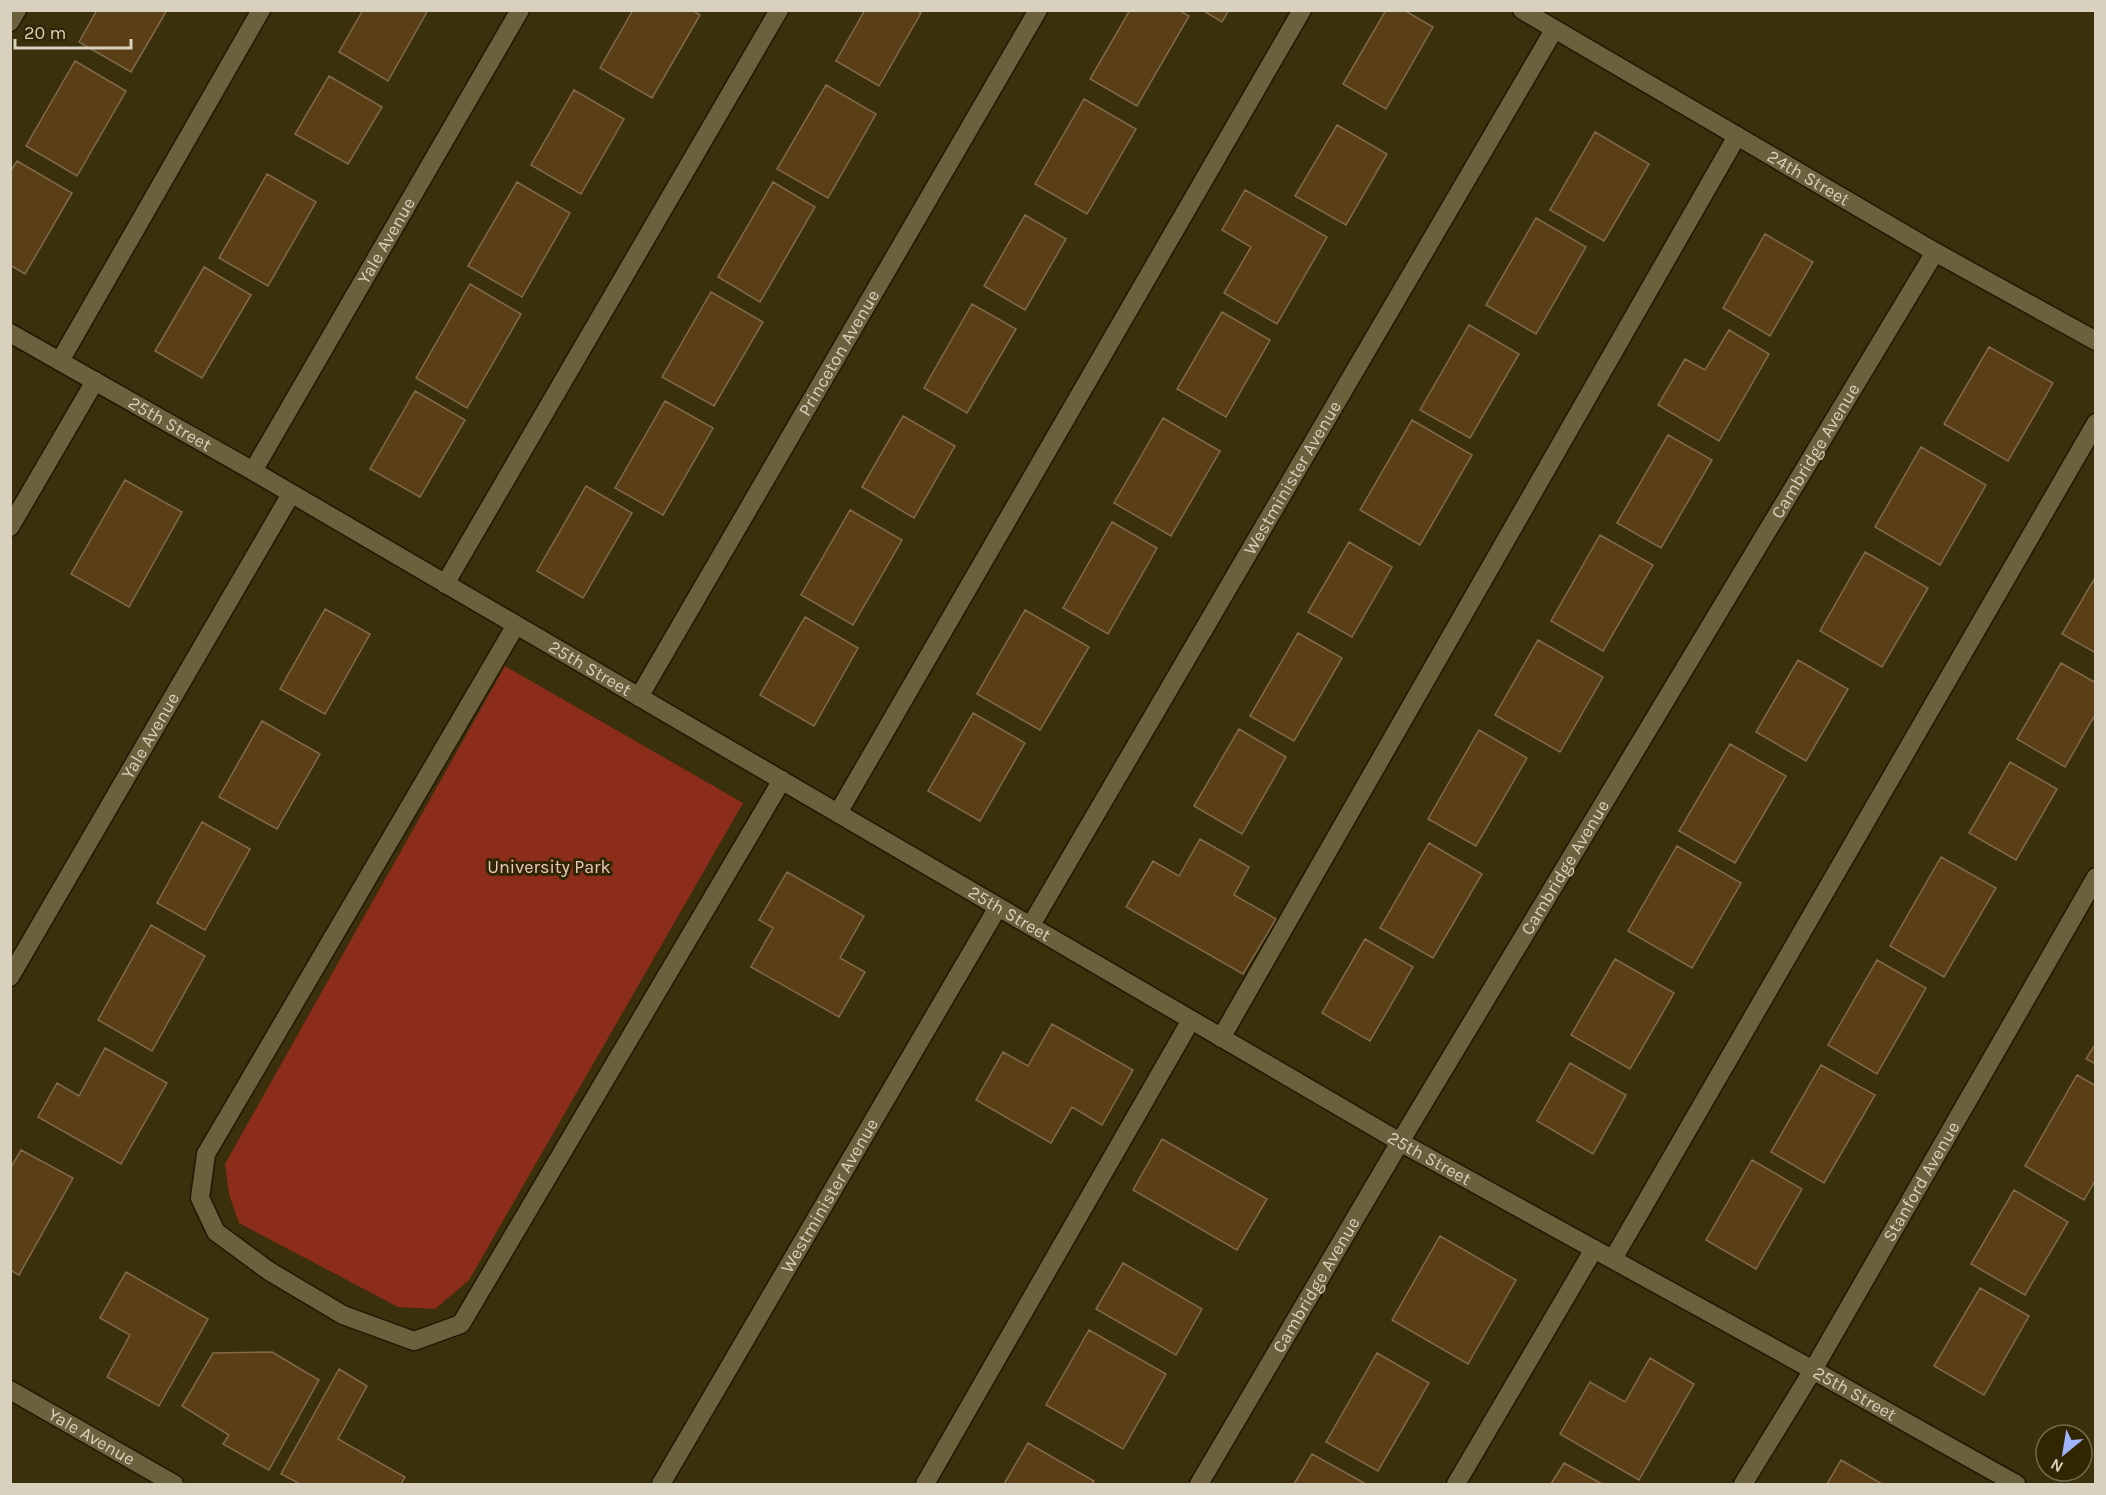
<svg xmlns="http://www.w3.org/2000/svg" width="2106" height="1495" viewBox="0 0 2106 1495" font-family="Karla,sans-serif">
	<style>
		.green { fill: #8c2c1a }
		.building { fill: #5a3e16; stroke: #81694a; stroke-width: 1.5 }
		.lines { fill: none; stroke-linecap: round; stroke-linejoin: round }
		.minor-casing { stroke: #201800; stroke-width: 21 }
		.minor { stroke: #6c613d; stroke-width: 18 }
		.labels { text-anchor: middle; dominant-baseline: central; stroke-width: 6; stroke-linejoin: round; paint-order: stroke }
		.street-label { font-size: 18px; fill: #d7d1be; stroke: #312602 }
		.park-label { font-size: 18px; fill: #e9c7c0; stroke: #312602 }
	</style>
	<rect width="100%" height="100%" fill="#3b300c"/>
	<path class="green" d="M505,666L743,803L469,1280L435,1309L398,1307L239,1223L229,1194L225,1164Z"/>
	<path class="building" d="M97,10H167L131,72L79,42Z
		M363,10H428L388,81L339,52Z
		M633,10H692L700,15L652,98L600,68Z
		M865,10H916L921,13L879,86L836,61Z
		M1130,10H1179L1189,16L1137,106L1090,79Z
		M1202,10H1229L1222,22Z
		M1386,10H1404L1433,27L1386,109L1343,84Z
		M75,61L126,91L77,176L26,146Z
		M329,76L382,107L348,164L295,134Z
		M826,85L876,114L828,198L777,169Z
		M574,90L624,119L581,194L531,165Z
		M1084,99L1136,129L1087,214L1035,184Z
		M1337,125L1387,154L1346,225L1295,196Z
		M1595,132L1649,164L1604,241L1550,210Z
		M17,161L72,193L25,274L10,265V172Z
		M267,174L316,202L268,286L219,258Z
		M517,182L570,213L522,297L468,266Z
		M773,182L815,207L760,302L718,277Z
		M1245,190L1327,237L1277,324L1224,293L1251,247L1222,230Z
		M1025,215L1066,239L1025,310L984,286Z
		M1536,218L1586,247L1536,334L1486,305Z
		M1765,234L1813,262L1770,336L1723,308Z
		M204,267L251,295L202,378L155,351Z
		M470,284L521,314L467,408L416,378Z
		M711,292L763,322L714,406L662,377Z
		M972,304L1016,329L967,413L924,388Z
		M1222,312L1270,340L1226,417L1177,389Z
		M1469,325L1519,354L1470,438L1420,410Z
		M1729,330L1769,354L1719,441L1658,405L1685,359L1705,370Z
		M1989,347L2053,383L2008,461L1944,424Z
		M415,391L465,420L420,497L370,469Z
		M665,401L713,428L663,515L615,488Z
		M903,416L955,446L914,518L862,487Z
		M1163,418L1220,451L1171,536L1114,503Z
		M1412,420L1472,455L1420,545L1360,510Z
		M1668,435L1712,460L1661,548L1617,523Z
		M1921,447L1986,485L1940,565L1875,527Z
		M125,480L182,512L129,607L71,574Z
		M586,486L632,513L583,598L537,571Z
		M850,510L902,540L853,625L801,595Z
		M1112,522L1157,548L1108,634L1063,608Z
		M1600,535L1653,565L1603,651L1551,621Z
		M1349,542L1392,567L1352,637L1308,612Z
		M1865,552L1928,588L1882,667L1820,631Z
		M2096,576V653L2062,634Z
		M325,609L370,634L325,714L280,689Z
		M1025,610L1089,647L1040,730L977,694Z
		M805,617L858,648L814,726L760,695Z
		M1298,633L1342,658L1294,741L1250,716Z
		M1538,640L1603,677L1560,752L1495,715Z
		M1798,660L1848,689L1806,761L1756,732Z
		M2061,663L2096,683V713L2065,767L2017,739Z
		M973,713L1025,743L980,821L928,791Z
		M262,721L320,754L277,829L219,797Z
		M1239,729L1286,757L1242,834L1194,806Z
		M1479,730L1527,758L1476,846L1428,819Z
		M1730,744L1786,776L1735,863L1679,831Z
		M2010,762L2057,789L2016,860L1969,833Z
		M202,822L250,849L205,930L157,903Z
		M1200,839L1249,867L1234,895L1276,919L1243,974L1126,907L1153,861L1179,876Z
		M1429,843L1482,874L1433,958L1380,928Z
		M1677,846L1741,883L1692,968L1628,931Z
		M1941,857L1996,888L1944,977L1890,946Z
		M787,872L864,916L840,958L865,972L839,1017L751,967L773,928L759,920Z
		M151,925L205,956L152,1051L98,1020Z
		M1365,939L1413,967L1370,1041L1322,1013Z
		M1615,959L1674,993L1630,1069L1571,1035Z
		M1877,960L1926,988L1877,1074L1828,1045Z
		M1052,1024L1133,1070L1102,1125L1072,1107L1051,1143L976,1100L1003,1052L1028,1066Z
		M2096,1043V1064L2086,1059Z
		M105,1048L167,1083L121,1164L38,1117L57,1083L79,1096Z
		M1570,1063L1626,1095L1593,1154L1537,1121Z
		M1821,1065L1875,1095L1824,1183L1771,1152Z
		M2077,1075L2096,1086V1179L2084,1200L2025,1166Z
		M1162,1139L1267,1199L1237,1250L1133,1190Z
		M21,1150L73,1178L19,1275L10,1270V1169Z
		M1752,1160L1802,1189L1756,1269L1706,1240Z
		M2014,1190L2068,1222L2025,1295L1971,1264Z
		M1440,1236L1516,1280L1468,1364L1392,1320Z
		M1123,1263L1202,1309L1176,1355L1096,1309Z
		M126,1272L208,1319L159,1406L107,1377L130,1335L100,1318Z
		M1980,1288L2029,1316L1984,1395L1934,1366Z
		M1089,1330L1166,1374L1123,1449L1046,1405Z
		M272,1352L319,1380L269,1470L223,1444L229,1435L182,1406L213,1353Z
		M1377,1353L1429,1383L1378,1471L1326,1442Z
		M1650,1358L1694,1384L1639,1480L1560,1434L1590,1382L1625,1402Z
		M339,1369L367,1386L338,1439L405,1477L401,1484H300L281,1474Z
		M1028,1443L1094,1481L1092,1484H1004Z
		M1312,1454L1366,1484H1294Z
		M1841,1460L1882,1484H1827Z
		M1564,1463L1602,1484H1551Z"/>
	<g class="lines">
		<g class="minor-casing">
			<g id="minor">
				<path id="s1" d="M1522,10L1935,252L2096,341"/>
				<path d="M10,22L17,10"/>
				<path id="s2" d="M10,333L253,471L1400,1142L1813,1370L2016,1484"/>
				<path d="M60,361L261,10"/>
				<path id="s3" d="M253,471L520,10"/>
				<path d="M10,527L95,381"/>
				<path d="M445,584L779,10"/>
				<path d="M516,625L206,1154L200,1198L216,1232L269,1271L343,1315L414,1341L461,1324L782,780"/>
				<path id="s4" d="M639,697L1038,10"/>
				<path d="M838,813L1302,10"/>
				<path id="s5" d="M1031,925L1554,30"/>
				<path id="s6" d="M10,977L291,494"/>
				<path d="M1221,1038L1737,136"/>
				<path d="M1613,1259L2096,423"/>
				<path id="s7" d="M10,1390L174,1484"/>
				<path id="s8" d="M661,1484L998,907"/>
				<path d="M925,1484L1191,1020"/>
				<path id="s9" d="M1199,1484L1400,1142L1935,252"/>
				<path d="M1456,1484L1594,1249"/>
				<path id="s10" d="M1743,1484L1813,1370L2096,877"/>
			</g>
		</g>
		<use href="#minor" class="minor"/>
	</g>
	<g class="labels">
		<g class="street-label">
			<text stroke="none"><textPath href="#s1" startOffset="332">24th Street</textPath></text>
			<text stroke="none"><textPath href="#s3" startOffset="266">Yale Avenue</textPath></text>
			<text stroke="none"><textPath href="#s4" startOffset="398">Princeton Avenue</textPath></text>
			<text stroke="none"><textPath href="#s2" startOffset="184">25th Street</textPath></text>
			<text stroke="none"><textPath href="#s9" startOffset="1203">Cambridge Avenue</textPath></text>
			<text stroke="none"><textPath href="#s5" startOffset="518">Westminister Avenue</textPath></text>
			<text stroke="none"><textPath href="#s2" startOffset="670">25th Street</textPath></text>
			<text stroke="none"><textPath href="#s6" startOffset="279">Yale Avenue</textPath></text>
			<text stroke="none"><textPath href="#s9" startOffset="717">Cambridge Avenue</textPath></text>
			<text stroke="none"><textPath href="#s2" startOffset="1156">25th Street</textPath></text>
			<text stroke="none"><textPath href="#s2" startOffset="1642">25th Street</textPath></text>
			<text stroke="none"><textPath href="#s10" startOffset="351">Stanford Avenue</textPath></text>
			<text stroke="none"><textPath href="#s8" startOffset="334">Westminister Avenue</textPath></text>
			<text stroke="none"><textPath href="#s9" startOffset="231">Cambridge Avenue</textPath></text>
			<text stroke="none"><textPath href="#s2" startOffset="2128">25th Street</textPath></text>
			<text stroke="none"><textPath href="#s7" startOffset="94">Yale Avenue</textPath></text>
		</g>
		<g class="park-label">
			<text x="549" y="867">University Park</text>
		</g>
	</g>
	<rect width="2106" height="1495" fill="none" stroke="#d7d1be" stroke-width="24"/>
	<g transform="translate(2064 1453) rotate(210)"><circle r="28" fill="#312602" stroke="#736a4d" stroke-width="1.5"/>
	<path d="M0-4.5L10 22L0 15L-10 22Z" fill="#a0b3fd"/>
	<text y="-9" font-size="16" font-weight="bold" text-anchor="middle" fill="#d7d1be">N</text>
	</g>
	<path d="M15 39v9h116v-9" fill="none" stroke="#d7d1be" stroke-width="3"/>
	<text x="24" y="39" font-size="18" fill="#d7d1be" stroke="#312602" stroke-width="4.5" paint-order="stroke">20 m</text>
</svg>
